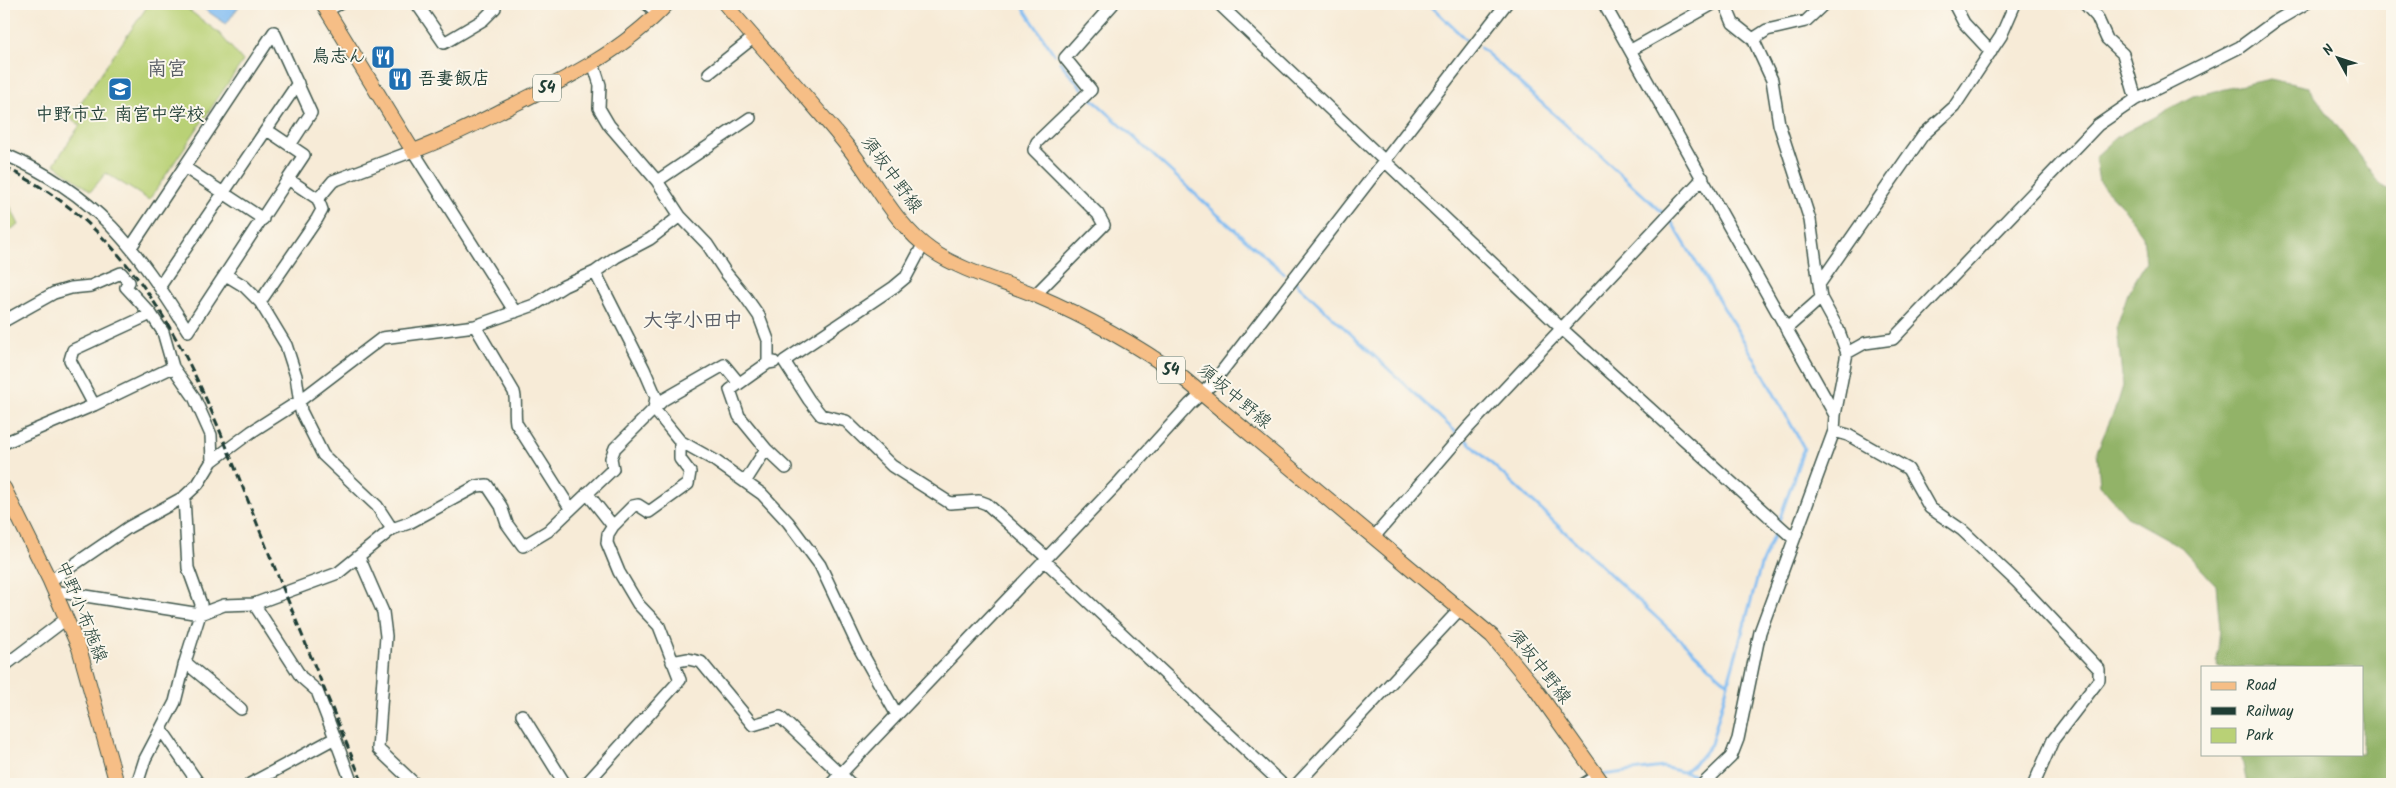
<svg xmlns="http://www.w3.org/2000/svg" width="2396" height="788" viewBox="0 0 2396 788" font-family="Kalam,'Klee One',sans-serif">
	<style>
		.green { fill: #b9d176; stroke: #6c8755 }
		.forest { fill: #92b367; stroke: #58784e }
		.water { fill: #80bcf2; stroke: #507c93 }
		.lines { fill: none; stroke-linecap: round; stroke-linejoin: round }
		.stream { stroke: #80bcf2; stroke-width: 3 }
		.minor-casing { stroke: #3f574c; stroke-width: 14 }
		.major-casing { stroke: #3f574c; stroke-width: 16 }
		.minor { stroke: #fff; stroke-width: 11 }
		.major { stroke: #f6be86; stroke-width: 14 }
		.rail { stroke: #1f3d34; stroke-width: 3; stroke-dasharray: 8 4; stroke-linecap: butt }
		.labels { text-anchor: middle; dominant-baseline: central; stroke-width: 4; stroke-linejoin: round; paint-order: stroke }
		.shield { fill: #fbf7ec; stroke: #61756b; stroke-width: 1 }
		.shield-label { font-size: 16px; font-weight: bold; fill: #1f3d34 }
		.poi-label { font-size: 18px; font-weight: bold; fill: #1f3d34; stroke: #fbf7ec; text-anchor: end }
		.street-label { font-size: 18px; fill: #1f3d34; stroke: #fbf7ec }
		.quarter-label { font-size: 20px; font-weight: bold; fill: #5a5e66; stroke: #fbf7ec }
	</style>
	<rect width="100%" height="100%" fill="#fbf7ec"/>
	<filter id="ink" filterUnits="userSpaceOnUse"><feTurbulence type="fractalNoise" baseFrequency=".02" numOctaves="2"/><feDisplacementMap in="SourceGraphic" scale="10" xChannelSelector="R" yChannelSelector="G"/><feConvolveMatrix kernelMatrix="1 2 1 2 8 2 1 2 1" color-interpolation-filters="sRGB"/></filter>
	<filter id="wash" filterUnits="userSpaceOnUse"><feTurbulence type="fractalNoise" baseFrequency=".0096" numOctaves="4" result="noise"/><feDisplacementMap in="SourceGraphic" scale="20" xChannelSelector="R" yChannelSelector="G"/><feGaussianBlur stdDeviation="1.12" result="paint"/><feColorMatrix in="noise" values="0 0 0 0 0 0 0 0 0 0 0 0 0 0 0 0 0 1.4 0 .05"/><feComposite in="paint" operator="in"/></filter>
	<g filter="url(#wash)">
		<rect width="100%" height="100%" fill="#f7ebd7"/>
		<path class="green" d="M149,4H181L219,33L243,61L149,200L106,173L91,191L54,164L80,125L70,118Z
			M4,193L19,225L4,233Z"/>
		<path class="forest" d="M2270,79L2308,87L2372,173L2383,187L2392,191V784H2247L2241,754H2362V667H2218L2217,661L2220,628L2216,585L2181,547L2129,518L2100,485L2097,451L2118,402L2123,386L2117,326L2128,293L2146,262L2143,236L2122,206L2099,182L2095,157L2117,137L2193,96Z"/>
		<path class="water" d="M197,4H238L240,5L226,24Z"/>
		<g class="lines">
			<path class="stream" d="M1021,4L1054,54
				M1429,4L1465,39
				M1480,47L1663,213
				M1060,62L1082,88
				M1088,95L1219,216L1284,273
				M1671,221L1756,361L1804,448L1779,521
				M1294,281L1458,434
				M1464,438L1728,684
				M1684,772L1699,759L1711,744L1761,565L1777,527
				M1602,775L1663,767L1706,778
				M1711,781L1720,784"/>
		</g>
	</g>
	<g filter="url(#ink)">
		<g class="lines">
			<g class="minor-casing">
				<path id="minor" d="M417,4L444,43L483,20L495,8L490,4
					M647,4L658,13
					M1219,4L1561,328L1794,539
					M1604,4L1835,415L1834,431L1760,632L1738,739L1731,757L1703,784
					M1725,4L1733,23L1753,39L1772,80L1779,124L1810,220L1821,298L1838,329L1847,353L1835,415
					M1954,4L1964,23L1991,52
					M2085,4L2097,17L2107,39L2123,54L2136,99
					M327,10L339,4
					M1753,39L1767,30L1806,21L1824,4
					M1631,50L1713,4
					M593,63L600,85L599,108L609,125L657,181L680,216L707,244L726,273L745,296L759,316L768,340V363
					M709,73L753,38
					M267,130L304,155L288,179
					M4,154C97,194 136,248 188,331L288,179L318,199L333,181L413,151L515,312
					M184,167L263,219
					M657,181L750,118
					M923,245L906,277L894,287L784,361L809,400L821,415L846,421L892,466L950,503L979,501L987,504L1047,558
					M131,247L274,32L311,113L290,145
					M595,272L644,369L656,397L654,409L658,414L680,441L714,460L745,482L762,494L788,522L820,565L858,646L897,715
					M226,275L244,286L260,302L286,345L296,376L301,411L323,455L377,506L392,529
					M1820,283L1923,135L1954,107L2001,36L2015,4
					M160,286L298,83
					M1035,295L1104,225L1098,214L1034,150L1037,142L1091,90L1065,58L1113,4
					M260,302L317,219L322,210L318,199
					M4,321L54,293L71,288L91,286L121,273L129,282L126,287L151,314L163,332L173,367L194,397L211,435L212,461
					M475,326L514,392C517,402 514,412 516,423L570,508
					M1786,329L1821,298
					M1847,353L1865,343L1893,339L2098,125L2136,99L2240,47L2274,22L2305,4
					M774,362L768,363L730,390L739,416L766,449L786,468
					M94,405L70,360L73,350L151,314
					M1834,431L1848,435L1908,469L1930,508L1962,530L2017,582L2099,669V680L2053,740L2034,784
					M4,443L94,405L173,367
					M745,482L766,449
					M587,493L613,526
					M1374,537L1468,428L1703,178
					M359,557L383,612L386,636L378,749L415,784
					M1045,561L1282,784
					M50,581L129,527L184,497L198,484L212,461L251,432L298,402L382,338L475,326L534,305L564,286L595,272L616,257L650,239L680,216
					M54,591L200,614L224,605L254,604L338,573L392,529L409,523L477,486L487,485L501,506L507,524L523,546L548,531L613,469L611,458L615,448L663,400L724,365L738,382
					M185,662L241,709
					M672,662L688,659L701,662L753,725L780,717L851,784
					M4,666L66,619
					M522,715L565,784
					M161,729L199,784
					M335,738L352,784
					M137,784L145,759L175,702L185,662L200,614L201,604L188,568L184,497
					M250,784L335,738L317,691L301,677L254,604
					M586,784L680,680L659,626L638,604L619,572L607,543L608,534L613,526L633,506L638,505L649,512L688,484L690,472L680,459V441
					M831,784L1120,481L1190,404L1212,384L1506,4
					M1297,784L1460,609
					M1584,784L1597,776"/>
			</g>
			<g class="major-casing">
				<path id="major" d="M323,4L413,151C447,139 479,122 511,106C568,78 623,51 667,4
					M725,4C765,52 809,98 848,147C875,181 895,225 931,250C961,271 1001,281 1035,295C1087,317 1137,345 1183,378L1492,636L1534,687L1603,784
					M4,488L50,581L79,648L117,784"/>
			</g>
			<use href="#minor" class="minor"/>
			<use href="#major" class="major"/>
			<path class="rail" d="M4,167C158,240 207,400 266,546C298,626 331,705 363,784"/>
		</g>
	</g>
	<defs>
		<g id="restaurant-square" transform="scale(1.25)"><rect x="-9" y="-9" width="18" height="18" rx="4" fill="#1f6fb2" stroke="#fbf7ec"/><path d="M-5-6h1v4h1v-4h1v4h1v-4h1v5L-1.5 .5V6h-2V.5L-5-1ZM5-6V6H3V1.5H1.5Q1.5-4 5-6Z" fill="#fff"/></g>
		<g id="school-square" transform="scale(1.25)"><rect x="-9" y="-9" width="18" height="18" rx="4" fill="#1f6fb2" stroke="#fbf7ec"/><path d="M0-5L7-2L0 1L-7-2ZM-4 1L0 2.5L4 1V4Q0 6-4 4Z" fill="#fff"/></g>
	</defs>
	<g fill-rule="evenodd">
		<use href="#restaurant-square" x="383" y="57"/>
		<use href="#restaurant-square" x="400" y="79"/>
		<use href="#school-square" x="120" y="89"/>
	</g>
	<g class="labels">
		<g class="shield">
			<rect x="533" y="74.5" width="28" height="27" rx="4"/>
			<rect x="1157" y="356.5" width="28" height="27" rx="4"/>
		</g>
		<g class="shield-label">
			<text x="547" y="88">54</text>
			<text x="1171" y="370">54</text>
		</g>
		<g class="poi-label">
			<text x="366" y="57">鳥志ん</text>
			<text x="418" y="79" text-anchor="start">吾妻飯店</text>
			<text x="120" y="115" text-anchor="middle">中野市立 南宮中学校</text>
		</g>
		<g class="street-label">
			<text transform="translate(891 175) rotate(54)">須坂中野線</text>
			<text transform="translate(1234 397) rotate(40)">須坂中野線</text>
			<text transform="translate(81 612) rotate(68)">中野小布施線</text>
			<text transform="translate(1539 667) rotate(52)">須坂中野線</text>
		</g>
		<g class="quarter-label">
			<text x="167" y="70">南宮</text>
			<text x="693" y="322">大字小田中</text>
		</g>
	</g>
	<rect width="2396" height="788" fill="none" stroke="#fbf7ec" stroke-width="20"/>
	<rect x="2201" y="666" width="162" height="90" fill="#fbf7ec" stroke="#a3ada2"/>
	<rect x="2211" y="682" width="25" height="8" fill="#f6be86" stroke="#a3ada2"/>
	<text x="2246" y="690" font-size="15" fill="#1f3d34">Road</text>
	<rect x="2211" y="707" width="25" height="8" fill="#1f3d34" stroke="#a3ada2"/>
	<text x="2246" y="716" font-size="15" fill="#1f3d34">Railway</text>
	<rect x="2211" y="728" width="25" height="15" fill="#b9d176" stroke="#a3ada2"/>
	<text x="2246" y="740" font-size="15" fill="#1f3d34">Park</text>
	<g transform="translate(2338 58) rotate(310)" stroke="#fbf7ec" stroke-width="4" paint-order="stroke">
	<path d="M0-4L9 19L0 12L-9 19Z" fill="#1f3d34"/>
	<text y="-8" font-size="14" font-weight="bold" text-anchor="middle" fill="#1f3d34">N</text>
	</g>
</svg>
